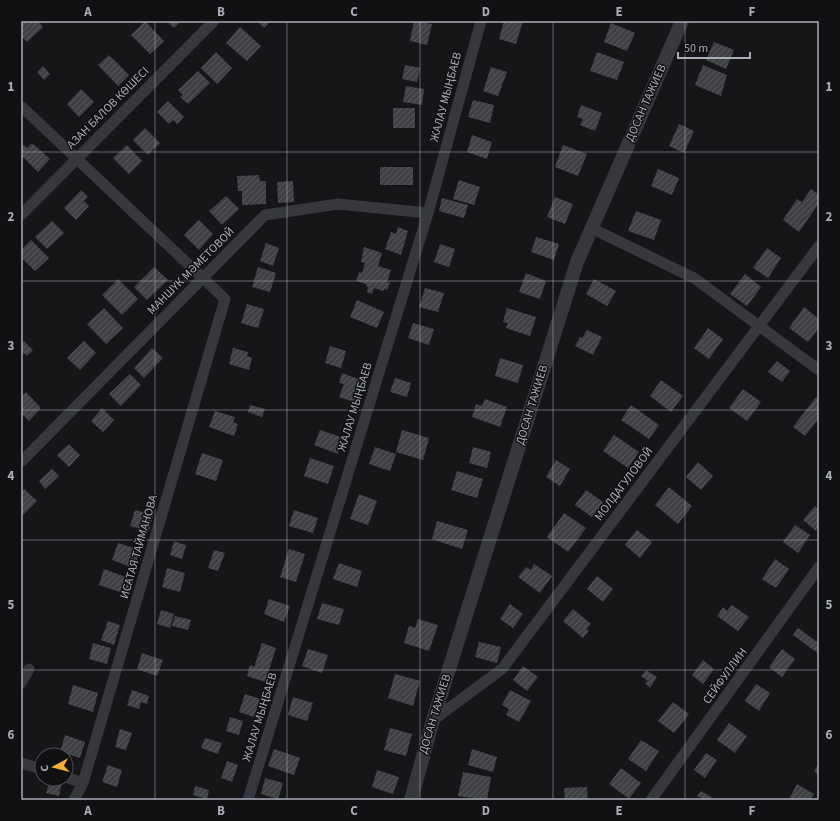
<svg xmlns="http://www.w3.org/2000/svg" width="840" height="821" viewBox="0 0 840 821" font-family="'Source Sans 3',sans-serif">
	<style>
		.building { fill: url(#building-hatch) }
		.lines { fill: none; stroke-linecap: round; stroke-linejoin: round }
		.minor { stroke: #37383d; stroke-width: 11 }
		.tertiary { stroke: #37383d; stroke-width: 14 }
		.grid { fill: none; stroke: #a8adb8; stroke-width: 1; stroke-opacity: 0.55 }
		.labels { text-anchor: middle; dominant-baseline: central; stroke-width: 3; stroke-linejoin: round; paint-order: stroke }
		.street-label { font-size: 12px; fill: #a8adb8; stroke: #111113 }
		.neatline { fill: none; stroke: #a8adb8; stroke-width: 1.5 }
		.grid-label { font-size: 13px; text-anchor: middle; font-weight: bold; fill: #a8adb8 }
	</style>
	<defs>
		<pattern id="building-hatch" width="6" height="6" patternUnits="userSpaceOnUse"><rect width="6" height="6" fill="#404145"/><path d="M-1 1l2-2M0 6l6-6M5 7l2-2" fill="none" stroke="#595a5e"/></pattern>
	</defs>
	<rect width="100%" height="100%" fill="#161618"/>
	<path class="building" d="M25,21H38L43,27L27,42L21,36V25Z
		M145,21L164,41L150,54L131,35Z
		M167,21H181L174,28Z
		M257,21H271L264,28Z
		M414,21L432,24L427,45L410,41Z
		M504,21H523L516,44L499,39Z
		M611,23L635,33L627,51L604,42Z
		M240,27L261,46L247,61L226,43Z
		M714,42L734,50L726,69L706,60Z
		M216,52L232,68L217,84L201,68Z
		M597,52L624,62L617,80L590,71Z
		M109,55L129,75L118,86L98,65Z
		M405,65L420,68L417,82L402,79Z
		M703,65L727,75L721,96L695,85Z
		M43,66L50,74L44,80L37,72Z
		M491,67L507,72L498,96L483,91Z
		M198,71L210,83L188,104L180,97L183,95L178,90Z
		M406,86L424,89L422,105L403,102Z
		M81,89L94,102L79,117L67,104Z
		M473,100L494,105L490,123L468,117Z
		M168,101L184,117L177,124L173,120L169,124L157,112Z
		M581,105L602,113L595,131L580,125L583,119L577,117Z
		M393,108H415V128H393Z
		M679,124L694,131L684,153L669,146Z
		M145,128L160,143L148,155L133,140Z
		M472,135L492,142L487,159L467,152Z
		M32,143L50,159L38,172L21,155V148L24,145L27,148Z
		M127,145L142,161L129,174L113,158Z
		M563,145L587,154L578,176L555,167Z
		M380,167H413V185H380Z
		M658,169L679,178L672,195L651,186Z
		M259,175L260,181H266V204L242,205V191H238L237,176Z
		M459,180L480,187L474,205L453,199Z
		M293,181L294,202L278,203L277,182Z
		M811,189L819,195V203L799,232L783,220L797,199L802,202Z
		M81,190L88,197L84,201L89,206L76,220L64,208Z
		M226,196L239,209L222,225L209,211Z
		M555,197L573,204L565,224L547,217Z
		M442,198L468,205L464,218L439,211Z
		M636,211L661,220L654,240L628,231Z
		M199,220L213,234L199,250L184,235Z
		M52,221L64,233L47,249L35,237Z
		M398,227L408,231L401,255L385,249L391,232L396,234Z
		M536,237L559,244L554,260L531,252Z
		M31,240L49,258L35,271L21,257V250Z
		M266,243L279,248L273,266L260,261Z
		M440,244L455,249L449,267L434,262Z
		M364,247L382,253L378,266L391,270L387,282L390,283L387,290L384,289L383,291L374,288L372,294L367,292L368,287L366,286V284L356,281L359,272L362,273L365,263L361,262Z
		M767,248L781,258L768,278L753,268Z
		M154,267L168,280L147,300L134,287Z
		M258,267L276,273L270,292L252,287Z
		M526,273L546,281L540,299L519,292Z
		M745,274L761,287L747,306L730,294Z
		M118,279L138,299L122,315L102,295Z
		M594,279L616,291L607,306L586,294Z
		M425,288L444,293L438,312L419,307Z
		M357,300L384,312L377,328L350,317Z
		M247,304L264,309L258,328L241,323Z
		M804,307L819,319V328L808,342L789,328Z
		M104,308L123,328L106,344L87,324Z
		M507,308L536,317L530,336L506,328L508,323L503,322Z
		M413,323L434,329L429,345L408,338Z
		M708,328L723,339L709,359L694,348Z
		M587,330L602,337L593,355L575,346L580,337L582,338Z
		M24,341L33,350L27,356L24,353L21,356V345Z
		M84,341L96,353L80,370L67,358Z
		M330,346L346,351L341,368L325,363Z
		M152,348L163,358L144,378L134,368Z
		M233,348L248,352L247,356L252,358L249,370L229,364Z
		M500,358L523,365L518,383L495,376Z
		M777,361L790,371L782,382L768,372Z
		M342,373L361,380L354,402L339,397L344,384L339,383Z
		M130,374L141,385L121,406L109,394Z
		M395,378L411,383L407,397L390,392Z
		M661,380L683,396L671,412L650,396Z
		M743,389L761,402L747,421L729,408Z
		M26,392L41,408L29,421L21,413V397Z
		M816,397L819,399V418L805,436L793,427Z
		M485,399L507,407L500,427L472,417L476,404L482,406Z
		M250,405L265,409L262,417L248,412Z
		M631,405L659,425L649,439L621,420Z
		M102,408L114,420L103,432L91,421Z
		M215,411L235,417L233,422L238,424L234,436L209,427Z
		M320,430L344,438L338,454L314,445Z
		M402,430L429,438L423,460L396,452Z
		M614,435L639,452L628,468L603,451Z
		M69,444L80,455L69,467L57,455Z
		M375,447L396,454L390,471L369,464Z
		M473,447L491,452L487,468L469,463Z
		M202,453L223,460L216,481L195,474Z
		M310,458L334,466L328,484L304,476Z
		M556,460L570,469L560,486L546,477Z
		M698,462L713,476L701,490L686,477Z
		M52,469L59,476L45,489L39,481Z
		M457,471L483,479L477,498L451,490Z
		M669,487L692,506L678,524L655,505Z
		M24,489L37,501L21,517V492Z
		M586,490L603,502L592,517L575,505Z
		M359,494L377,501L368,525L350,519Z
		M815,506L819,510V527L816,531L803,520Z
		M135,510L153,515L149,531L130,526Z
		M294,510L318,518L313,533L289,526Z
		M564,513L586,528L568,552L547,537Z
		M437,521L468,530L462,549L432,539Z
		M795,525L810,535L798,553L783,542Z
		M637,530L652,542L640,558L625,545Z
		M174,541L186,545L182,559L170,555Z
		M118,543L140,550L134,568L112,560Z
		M289,549L305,554L296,582L280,577Z
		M214,550L225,553L218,571L208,568Z
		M775,559L789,569L776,588L762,579Z
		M339,563L362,571L357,587L333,579Z
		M534,564L552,576L540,593L518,577L526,567L531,570Z
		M167,568L185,573L180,592L162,587Z
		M104,569L134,580L129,595L99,585Z
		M597,576L613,589L603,602L587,589Z
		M269,599L290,606L284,622L264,614Z
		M322,603L344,609L339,625L317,619Z
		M510,604L523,614L513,628L500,619Z
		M732,605L749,617L738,631L717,616L723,607L727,611Z
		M573,609L591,624L586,629L589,631L583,638L563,621Z
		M161,610L174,614L170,628L157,624Z
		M175,616L191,620L188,630L172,626Z
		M418,619L438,625L429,651L404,643L409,626L415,628Z
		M108,621L120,625L114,645L101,640Z
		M798,628L817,642L819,638V654L793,635Z
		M479,642L501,647L497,663L475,657Z
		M93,643L111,648L107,664L89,659Z
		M262,643L276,648L265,682L247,676L250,665L254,667Z
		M308,649L328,655L322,673L302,666Z
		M782,649L795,659L782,677L769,667Z
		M142,653L163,660L157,676L137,669Z
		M703,660L714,669L703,684L692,675Z
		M523,666L538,677L527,691L513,680Z
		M646,670L657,677L650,688L645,683L648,681L641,676Z
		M395,674L420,681L413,706L388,698Z
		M756,684L770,693L759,711L745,701Z
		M73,685L98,693L93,712L68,704Z
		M132,690L149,696L147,704L141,702L139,709L127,705Z
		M510,690L531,701L519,722L506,715L509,709L502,705Z
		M245,694L260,699L254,717L239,712Z
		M293,697L313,703L307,721L288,715Z
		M673,702L689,714L674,733L658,721Z
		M230,717L243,721L239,735L226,731Z
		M729,723L747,736L735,753L717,740Z
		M390,728L412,734L406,756L384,750Z
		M120,729L132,733L126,750L115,747Z
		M65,735L85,742L80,758L60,752Z
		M205,738L222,743L218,754L201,748Z
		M641,740L659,751L646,771L628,759Z
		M274,749L300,758L294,775L268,766Z
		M472,749L497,757L493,772L468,765Z
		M706,753L717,760L705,778L694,770Z
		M227,761L238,765L232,782L221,778Z
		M819,764V775L814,771Z
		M108,765L122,770L117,787L102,782Z
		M621,768L641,783L629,799L609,784Z
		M377,770L399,777L393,794L372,787Z
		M463,772L491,777L487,800L458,796Z
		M265,778L283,783L278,799L261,794Z
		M50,779L62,782L59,796L46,793Z
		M797,784L814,794L810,800L789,799Z
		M195,786L209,790L207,799L193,795Z
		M587,787L588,800H565L564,788Z
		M701,791L716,800H704L697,796Z"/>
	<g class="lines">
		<path class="minor" d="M21,106L225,299L83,783L74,800
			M21,215L214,21
			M591,228L694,278L819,370
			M21,462L265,215L338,204L428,213
			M21,683L29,669
			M433,720L502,669L819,246
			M21,763L42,769
			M66,777L83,783
			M248,800L428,213L481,21
			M651,800L819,567"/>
		<path class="tertiary" d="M411,800L433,720L577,262L682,21"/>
	</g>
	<path class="grid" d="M155,21V800M287,21V800M420,21V800M553,21V800M685,21V800M21,152H819M21,281H819M21,410H819M21,540H819M21,670H819"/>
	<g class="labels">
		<g class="street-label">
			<text transform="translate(446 97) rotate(-75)">ЖАЛАУ МЫҢБАЕВ</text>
			<text transform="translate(646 103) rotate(-66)">ДОСАН ТАЖИЕВ</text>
			<text transform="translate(108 108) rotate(-45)">АЗАН БАЛОВ КӨШЕСІ</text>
			<text transform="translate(191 271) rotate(-45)">МАНШҮК МӘМЕТОВОЙ</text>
			<text transform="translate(532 405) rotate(-73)">ДОСАН ТАЖИЕВ</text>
			<text transform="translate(355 407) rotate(-73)">ЖАЛАУ МЫҢБАЕВ</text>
			<text transform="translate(624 484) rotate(-53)">МОЛДАГУЛОВОЙ</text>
			<text transform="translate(139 547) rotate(-74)">ИСАТАЯ ТАЙМАНОВА</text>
			<text transform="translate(725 676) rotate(-54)">СЕЙФУЛЛИН</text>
			<text transform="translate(435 714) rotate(-73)">ДОСАН ТАЖИЕВ</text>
			<text transform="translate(260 717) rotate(-73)">ЖАЛАУ МЫҢБАЕВ</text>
		</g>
	</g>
	<rect width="840" height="821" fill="none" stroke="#111113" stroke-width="44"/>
	<g transform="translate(54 767) rotate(263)"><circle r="19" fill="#111113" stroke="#4d4f55"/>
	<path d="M0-3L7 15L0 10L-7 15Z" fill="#f2b134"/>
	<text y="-6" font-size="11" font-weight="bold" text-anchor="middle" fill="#a8adb8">С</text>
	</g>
	<path d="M678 52v6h72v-6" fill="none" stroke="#a8adb8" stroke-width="2"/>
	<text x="684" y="52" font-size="12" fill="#a8adb8" stroke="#111113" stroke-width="3" paint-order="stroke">50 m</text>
	<rect x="22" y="22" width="796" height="777" class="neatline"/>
	<g class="grid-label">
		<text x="88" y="16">A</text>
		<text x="221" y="16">B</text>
		<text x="354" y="16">C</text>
		<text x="486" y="16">D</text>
		<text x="619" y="16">E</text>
		<text x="752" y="16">F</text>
		<text x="11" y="91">1</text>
		<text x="829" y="91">1</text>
		<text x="11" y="221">2</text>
		<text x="829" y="221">2</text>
		<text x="11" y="350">3</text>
		<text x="829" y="350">3</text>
		<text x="11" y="480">4</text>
		<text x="829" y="480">4</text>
		<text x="11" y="609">5</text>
		<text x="829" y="609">5</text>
		<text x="11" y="739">6</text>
		<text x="829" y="739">6</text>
		<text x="88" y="815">A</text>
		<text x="221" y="815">B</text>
		<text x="354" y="815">C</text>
		<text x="486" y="815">D</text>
		<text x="619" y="815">E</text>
		<text x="752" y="815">F</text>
	</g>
</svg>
